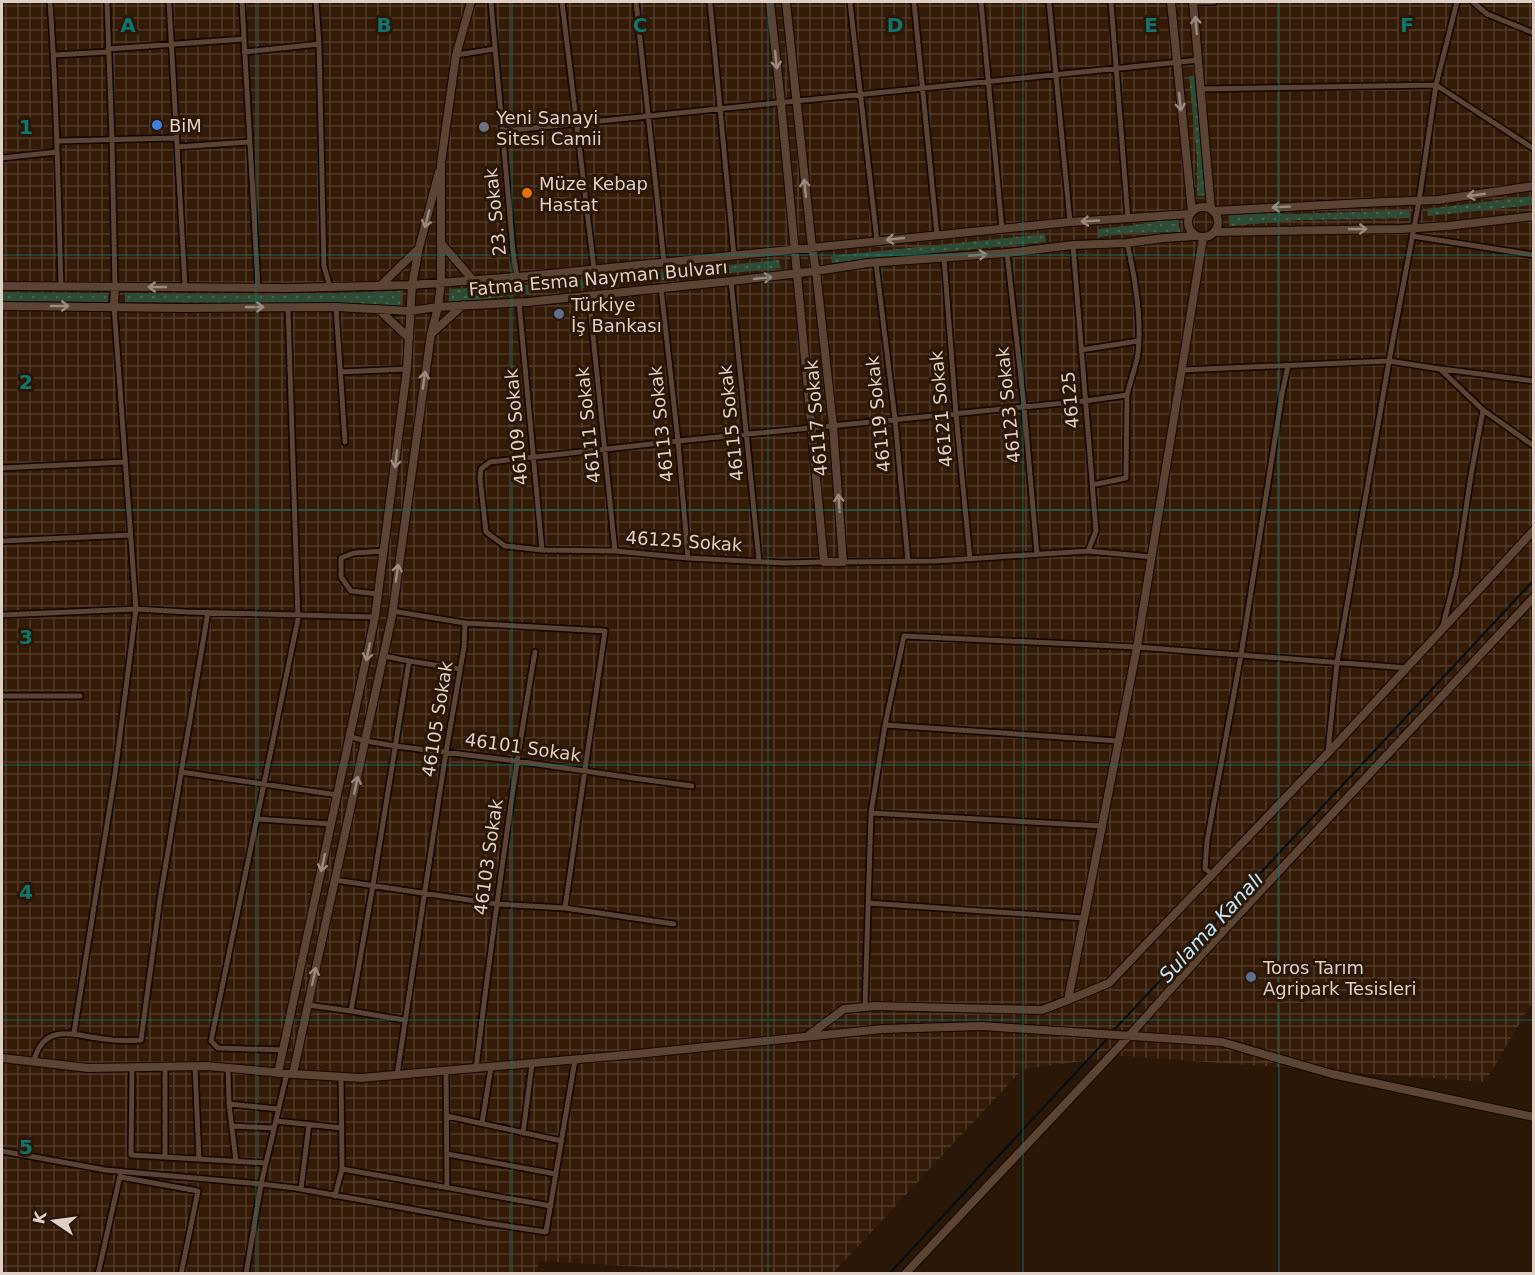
<svg xmlns="http://www.w3.org/2000/svg" width="1535" height="1275" viewBox="0 0 1535 1275" font-family="'DejaVu Sans',sans-serif">
	<style>
		.industrial { fill: url(#industrial-grid) }
		.grass { fill: url(#grass-dots) }
		.lines { fill: none; stroke-linecap: round; stroke-linejoin: round }
		.stream { stroke: #000e17; stroke-width: 2 }
		.street-casing { stroke: #120300; stroke-width: 8 }
		.secondary-casing { stroke: #120300; stroke-width: 10 }
		.street { stroke: #5b4434; stroke-width: 5 }
		.secondary { stroke: #5b4434; stroke-width: 8 }
		.oneway { stroke: #9c8a7e }
		.grid { fill: none; stroke: #0f766e; stroke-width: 1.5; stroke-opacity: 0.55 }
		.shop-dot { fill: #3f7fe0; stroke: #2b1708; stroke-width: 2 }
		.worship-dot { fill: #6b7280; stroke: #2b1708; stroke-width: 2 }
		.food-dot { fill: #e8710a; stroke: #2b1708; stroke-width: 2 }
		.service-dot { fill: #5c6f8a; stroke: #2b1708; stroke-width: 2 }
		.labels { text-anchor: middle; dominant-baseline: central; stroke-width: 6; stroke-linejoin: round; paint-order: stroke }
		.poi-label { font-size: 18px; fill: #ded0c7; stroke: #2b1708; text-anchor: start }
		.street-label { font-size: 18px; fill: #ded0c7; stroke: #2b1708 }
		.water-label { font-size: 20px; font-style: italic; fill: #bee5fa; stroke: #2b1708 }
		.grid-label { font-size: 20px; text-anchor: middle; font-weight: bold; fill: #0f766e; stroke: #2b1708; stroke-width: 6; stroke-linejoin: round; paint-order: stroke }
	</style>
	<defs>
		<pattern id="industrial-grid" width="8" height="8" patternUnits="userSpaceOnUse" patternTransform="scale(1.5)"><rect width="8" height="8" fill="#341b07"/><path d="M0 4h8M4 0v8" fill="none" stroke="#513b2a"/></pattern>
		<pattern id="grass-dots" width="8" height="8" patternUnits="userSpaceOnUse" patternTransform="scale(1.5)"><rect width="8" height="8" fill="#2e4b35"/><path d="M2 2h.1M6 6h.1" fill="none" stroke="#4c6451" stroke-width="1.8" stroke-linecap="round"/></pattern>
	</defs>
	<rect width="100%" height="100%" fill="#2b1708"/>
	<path class="industrial" d="M2,2H1533L1534,999L1485,1082L1123,1056L1023,1069L833,1273H754L539,1261L536,1274H2Z"/>
	<path class="grass" d="M1189,76H1194L1200,136L1209,195L1197,196V157Z
		M1533,196V205L1428,216L1427,209Z
		M1409,210L1410,218L1299,220L1230,226L1228,212L1299,214Z
		M1178,218L1180,232L1135,233L1098,237V229L1134,225Z
		M1045,234L1046,242L832,263L831,256Z
		M779,260L781,268L524,294L448,304L450,289L525,285Z
		M401,291V307L265,303L125,302V293L265,295Z
		M2,292L108,293V302L2,301Z"/>
	<g class="lines">
		<path class="stream" d="M1113,1031L1534,580
			M889,1274L1108,1038"/>
		<g class="street-casing">
			<path id="street" d="M50,2C57,96 58,191 61,285
				M107,2L112,140L115,287
				M169,2L185,286
				M242,2L258,287
				M316,2L319,44L324,266L330,287
				M491,2L513,251L517,277
				M562,2L594,269
				M636,2L664,262
				M710,2L734,256
				M850,2L877,241
				M914,2L937,235
				M981,2L1002,229
				M1049,2L1070,222
				M1111,2L1128,219
				M1193,2H1214
				M1473,2L1487,14L1534,33
				M108,49L244,39
				M244,52L319,44
				M54,55L108,52
				M456,55L495,49
				M1201,89L1436,85L1534,149
				M502,131L1199,60
				M58,141L176,138
				M177,147L249,142
				M2,158L57,152
				M1412,236L1534,255
				M1073,245L1096,531L1088,551
				M1007,253L1024,406L1037,554
				M944,258L956,414L970,559
				M876,263L895,419L908,561
				M731,281L759,561
				M661,288L678,441L688,558
				M589,296L615,551
				M519,302L542,550
				M336,307L345,442
				M1081,350L1138,341
				M1442,369L1534,381
				M1182,370L1389,361L1440,369L1483,410L1471,475L1456,575L1442,629
				M340,372L407,369
				M1483,410L1534,446
				M2,468L125,462
				M1092,485L1126,478L1127,395
				M2,541L130,535
				M824,562L784,563L688,558L615,551L542,550L505,546L486,532L480,478L481,469L490,462L678,441L1085,401L1127,395C1130,383 1134,371 1137,359C1143,326 1135,275 1127,243
				M843,562L936,561L1088,551L1152,557
				M378,594L351,591L341,577V558L354,553L384,551
				M392,611L465,623L464,647L446,752L397,1075
				M2,615L136,609L186,612L375,617
				M465,623L605,631L565,908
				M409,661L460,669
				M2,696H80
				M885,725L904,636L1137,647L1407,668
				M351,737L366,741L395,746L516,761L633,778L692,786
				M1328,751L1337,663L1389,361L1419,201L1436,85L1457,2
				M181,772L338,795
				M257,819L332,824
				M1102,826L871,813L885,725L1119,741
				M1213,874L1205,869L1207,841L1241,655L1282,394L1288,366
				M335,880L496,904L565,908L674,924
				M868,903L1084,918
				M308,1005L351,1011L404,1020
				M865,1007L871,813
				M351,1011L373,885L409,661L384,656
				M74,1033L115,774L136,609L114,306
				M283,1050L218,1048L211,1041L298,619L288,307
				M34,1061C44,1021 75,1036 104,1039C117,1041 128,1041 141,1040L160,899L208,612
				M195,1066L199,1159
				M132,1067L131,1155L266,1163L287,1073
				M165,1067V1157
				M228,1068L229,1104L236,1161
				M476,1068C493,929 511,790 535,652
				M446,1071L447,1187
				M341,1077L342,1169L551,1206
				M229,1104L278,1109
				M447,1116L562,1141
				M276,1121L342,1128
				M482,1123L491,1067
				M232,1126L274,1128
				M523,1133L532,1064
				M2,1151L105,1170L261,1184L246,1274
				M447,1154L556,1174
				M266,1163L261,1184L295,1188L487,1223L546,1232L575,1060
				M120,1177L198,1191L181,1274
				M301,1189L309,1124
				M335,1196L342,1169
				M98,1274L120,1176"/>
		</g>
		<g class="secondary-casing">
			<path id="secondary" d="M770,2L781,103L824,562H843L833,425L816,271L812,247L786,2
				M1171,2L1192,212
				M1193,2L1211,209
				M1188 222a15 15 0 1 1 30 0a15 15 0 1 1-30 0Z
				M1213,211L1383,202L1438,200L1534,186
				M1215,232L1401,229L1448,226L1534,216
				M441,243L473,280
				M2,286L289,288L412,285L529,276L1070,222L1190,214
				M380,286L418,249
				M2,306L183,308L336,307L410,311L438,307L528,302L731,281L816,271L868,263L1007,253L1073,245L1127,243L1164,238L1195,236
				M114,306L115,287
				M378,309L409,338
				M432,333L463,305
				M1068,1000L1109,983L1328,753L1534,530
				M809,1035L844,1009L875,1006L1042,1010L1068,1000L1137,647L1203,238
				M2,1058L88,1068L207,1066L293,1074L361,1078L637,1054L883,1029L982,1026L1222,1042L1332,1074L1534,1117
				M278,1073L375,617L407,369L412,285L419,248L439,172
				M293,1074L392,616L431,334L438,307L441,283V163L456,55L471,2
				M905,1274L1129,1036L1202,954L1534,597"/>
		</g>
		<use href="#street" class="street"/>
		<use href="#secondary" class="secondary"/>
	</g>
	<defs><path id="oneway-shaft" d="M-6 0H5M1.5-3L5.5 0L1.5 3" fill="none" stroke-width="1.6" stroke-linecap="round" stroke-linejoin="round" transform="scale(1.5)"/></defs>
	<g class="oneway">
		<use href="#oneway-shaft" transform="translate(1196 25) rotate(-95)"/>
		<use href="#oneway-shaft" transform="translate(776 60) rotate(84)"/>
		<use href="#oneway-shaft" transform="translate(1180 102) rotate(84)"/>
		<use href="#oneway-shaft" transform="translate(805 188) rotate(-96)"/>
		<use href="#oneway-shaft" transform="translate(1476 195) rotate(172)"/>
		<use href="#oneway-shaft" transform="translate(1281 207) rotate(177)"/>
		<use href="#oneway-shaft" transform="translate(427 219) rotate(104)"/>
		<use href="#oneway-shaft" transform="translate(1090 221) rotate(177)"/>
		<use href="#oneway-shaft" transform="translate(1358 229)"/>
		<use href="#oneway-shaft" transform="translate(895 239) rotate(174)"/>
		<use href="#oneway-shaft" transform="translate(978 255) rotate(-4)"/>
		<use href="#oneway-shaft" transform="translate(763 278) rotate(-6)"/>
		<use href="#oneway-shaft" transform="translate(157 287) rotate(180)"/>
		<use href="#oneway-shaft" transform="translate(60 306)"/>
		<use href="#oneway-shaft" transform="translate(255 307)"/>
		<use href="#oneway-shaft" transform="translate(424 380) rotate(-82)"/>
		<use href="#oneway-shaft" transform="translate(396 459) rotate(97)"/>
		<use href="#oneway-shaft" transform="translate(839 503) rotate(-94)"/>
		<use href="#oneway-shaft" transform="translate(397 573) rotate(-82)"/>
		<use href="#oneway-shaft" transform="translate(368 652) rotate(102)"/>
		<use href="#oneway-shaft" transform="translate(356 785) rotate(-78)"/>
		<use href="#oneway-shaft" transform="translate(323 863) rotate(102)"/>
		<use href="#oneway-shaft" transform="translate(314 976) rotate(-78)"/>
	</g>
	<path class="grid" d="M256,2V1274M512,2V1274M768,2V1274M1023,2V1274M1279,2V1274M2,255H1534M2,510H1534M2,765H1534M2,1020H1534"/>
	<circle class="shop-dot" cx="157" cy="125" r="6"/>
	<circle class="worship-dot" cx="484" cy="127" r="6"/>
	<circle class="food-dot" cx="527" cy="193" r="6"/>
	<g class="service-dot">
		<circle cx="559" cy="314" r="6"/>
		<circle cx="1251" cy="977" r="6"/>
	</g>
	<g class="labels">
		<g class="poi-label">
			<text x="496" y="117">Yeni Sanayi<tspan x="496" dy="21">Sitesi Camii</tspan></text>
			<text x="169" y="125">BiM</text>
			<text x="539" y="183">Müze Kebap<tspan x="539" dy="21">Hastat</tspan></text>
			<text x="571" y="304">Türkiye<tspan x="571" dy="21">İş Bankası</tspan></text>
			<text x="1263" y="967">Toros Tarım<tspan x="1263" dy="21">Agripark Tesisleri</tspan></text>
		</g>
		<g class="street-label">
			<text transform="translate(495 212) rotate(-96)">23. Sokak</text>
			<text transform="translate(598 278) rotate(-5)">Fatma Esma Nayman Bulvarı</text>
			<text transform="translate(1070 400) rotate(-95)">46125</text>
			<text transform="translate(1008 405) rotate(-96)">46123 Sokak</text>
			<text transform="translate(941 409) rotate(-95)">46121 Sokak</text>
			<text transform="translate(878 414) rotate(-96)">46119 Sokak</text>
			<text transform="translate(816 418) rotate(-95)">46117 Sokak</text>
			<text transform="translate(731 423) rotate(-96)">46115 Sokak</text>
			<text transform="translate(661 424) rotate(-96)">46113 Sokak</text>
			<text transform="translate(588 425) rotate(-96)">46111 Sokak</text>
			<text transform="translate(516 427) rotate(-95)">46109 Sokak</text>
			<text transform="translate(684 541) rotate(4)">46125 Sokak</text>
			<text transform="translate(437 719) rotate(-81)">46105 Sokak</text>
			<text transform="translate(523 747) rotate(8)">46101 Sokak</text>
			<text transform="translate(488 857) rotate(-82)">46103 Sokak</text>
		</g>
		<g class="water-label">
			<text transform="translate(1211 927) rotate(-47)">Sulama Kanalı</text>
		</g>
	</g>
	<g class="grid-label">
		<text x="128" y="32">A</text>
		<text x="384" y="32">B</text>
		<text x="640" y="32">C</text>
		<text x="895" y="32">D</text>
		<text x="1151" y="32">E</text>
		<text x="1407" y="32">F</text>
		<text x="26" y="134">1</text>
		<text x="26" y="389">2</text>
		<text x="26" y="644">3</text>
		<text x="26" y="899">4</text>
		<text x="26" y="1154">5</text>
	</g>
	<rect width="1535" height="1275" fill="none" stroke="#ded0c7" stroke-width="6"/>
	<g transform="translate(54 1221) rotate(283)" stroke="#2b1708" stroke-width="4.5" paint-order="stroke">
	<path d="M0-4.5L10 22L0 15L-10 22Z" fill="#ded0c7"/>
	<text y="-9" font-size="16" font-weight="bold" text-anchor="middle" fill="#ded0c7">K</text>
	</g>
</svg>
